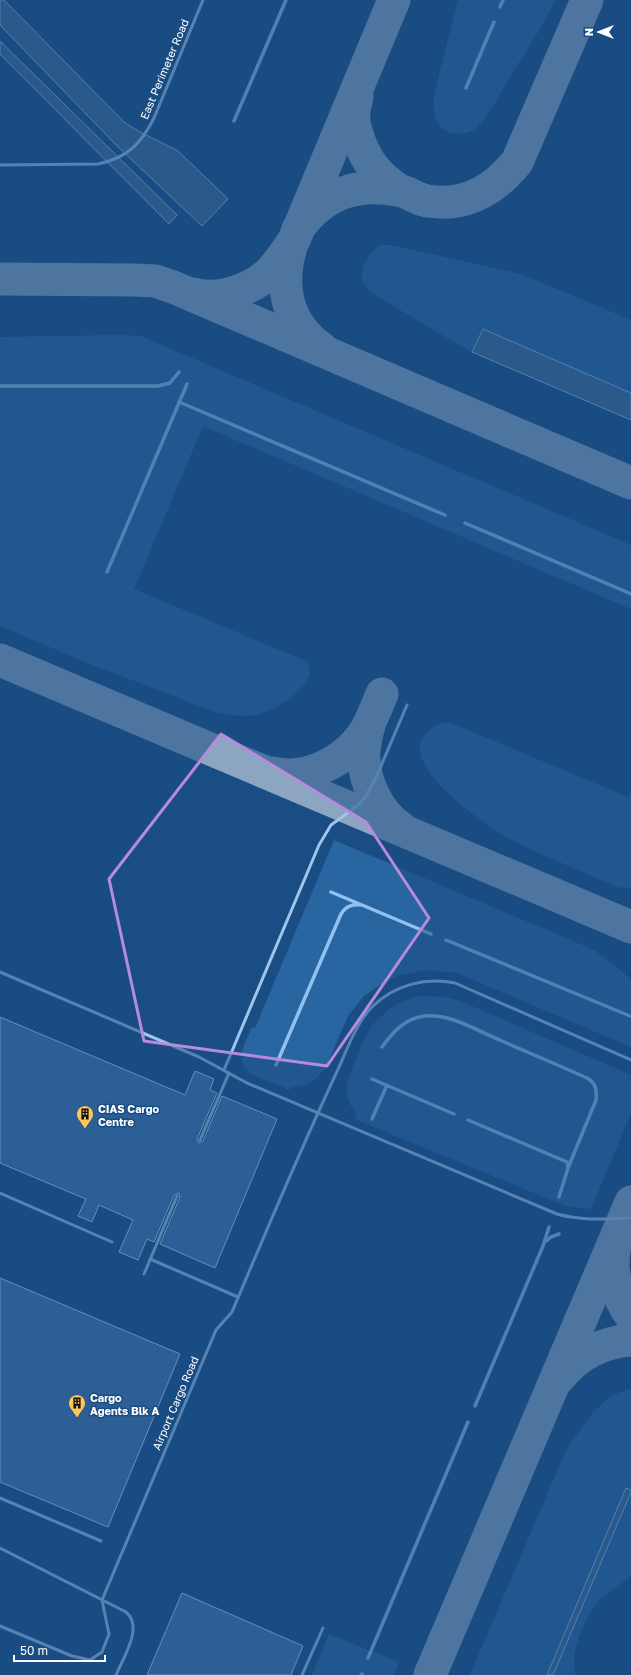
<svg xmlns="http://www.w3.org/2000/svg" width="631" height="1675" viewBox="0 0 631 1675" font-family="'Golos Text',sans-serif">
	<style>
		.green { fill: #2865a1 }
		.water { fill: #416890; stroke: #91c1ee }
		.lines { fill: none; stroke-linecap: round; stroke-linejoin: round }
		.stream { stroke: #91c1ee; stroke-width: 3.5 }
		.taxiway { stroke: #8ca6c2; stroke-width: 33 }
		.building { fill: #4277ae; stroke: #c4def9 }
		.lane { stroke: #9fc5ec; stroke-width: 3 }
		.marked { fill: none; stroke: #b68bdc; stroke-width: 3; stroke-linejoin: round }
		.labels { text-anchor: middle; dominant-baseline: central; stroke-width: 3; stroke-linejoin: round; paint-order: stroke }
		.street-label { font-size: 11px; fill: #fff; stroke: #194d84 }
		.poi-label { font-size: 11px; font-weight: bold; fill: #fff; stroke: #194d84; text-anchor: start }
	</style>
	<rect width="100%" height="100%" fill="#194d84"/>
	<path class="green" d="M458,0H555C543,27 525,52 510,77C502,90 487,119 476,128C469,134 454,135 446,131C434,124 433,108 434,95Z
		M380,245H391L521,274L631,320V393L483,329L472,352L430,328L370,292L363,282L362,274L364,265L369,255Z
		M121,335L141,336L159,344L631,545V609L203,426L134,589L308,662C308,664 310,668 310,671C308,691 273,712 255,715C243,717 230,715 218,713L90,664L0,626V337Z
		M442,723H451L628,797L631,790V889L617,887C580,870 542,856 506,837C498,833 490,826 481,820C456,802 384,747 442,723Z
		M334,840L594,950L631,979V1047L457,973L426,970L400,975L386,981L364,996L348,1016L326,1067C317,1080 307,1087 291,1087L290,1090L251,1074C233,1060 245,1044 252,1027L255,1028Z
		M419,996L447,997L460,1001L631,1075V1113L591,1209L566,1206L357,1120L354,1117L357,1114C350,1106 346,1098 347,1086C348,1076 365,1036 371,1027C375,1022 379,1018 384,1014C394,1004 406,1000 419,996Z
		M631,1388V1490L626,1488L547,1675H470L567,1448L593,1412L611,1396Z
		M631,1492V1576L600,1599L588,1616L580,1634L574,1654L575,1675H553Z
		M329,1634L399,1662L394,1675H312Z"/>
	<path class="water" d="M0,0H4L124,122L138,131L178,151L228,199L202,226L116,145L0,25Z
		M0,41L177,215L169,224L0,54Z
		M483,329L631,393V420L472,352Z
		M626,1488L631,1490V1492L553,1675H547Z"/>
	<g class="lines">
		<path class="stream" d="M500,7L503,0
			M466,88L494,22
			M234,121L286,0
			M0,386H158L170,383L179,372
			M179,402L445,515
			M465,523L631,594
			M107,572L187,384
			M331,892L431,934
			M446,940L630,1016
			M382,1047C393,1032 405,1018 425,1016C450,1013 477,1031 500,1040C529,1053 558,1065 587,1078C596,1083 597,1090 596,1100L568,1168
			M276,1065L341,914C346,906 352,904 362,905
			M372,1079L454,1114
			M372,1119L387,1085
			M468,1120L567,1162L568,1168L559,1197
			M545,1242L551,1237L559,1234
			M475,1406L543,1246L549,1227
			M368,1658L468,1422
			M361,1675L362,1674"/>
		<path class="taxiway" d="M357,97C356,102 354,108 354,113C353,119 355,128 357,134C365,161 377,175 399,190
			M298,229C323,194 356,182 398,190C408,192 417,199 427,201C435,202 449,203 457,201C483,196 500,182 517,162L587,0
			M292,244C279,283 285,322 321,348
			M0,279L134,280L155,281L173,287L631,483
			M194,294C218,301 251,290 269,273C279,263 286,252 294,240L394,0
			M0,660L631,927
			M370,722C367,731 365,740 364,750C362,778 377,812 401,828
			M273,773C306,781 343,762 362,736C371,723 376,708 382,694
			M615,1246C609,1270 617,1297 631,1316
			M559,1378C578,1354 601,1343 631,1340
			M430,1675L631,1202"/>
	</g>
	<path class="building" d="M0,1017L185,1095L195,1071L214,1079L210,1090L217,1093L197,1139L199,1143L203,1141L222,1096L277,1119L215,1268L160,1244L180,1197L179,1193L174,1195L154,1242L147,1239L138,1260L119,1252L133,1220L99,1205L92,1222L78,1216L86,1199L0,1163Z
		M0,1278L180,1354L108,1527L0,1482Z
		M182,1593L303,1646L291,1675H147Z"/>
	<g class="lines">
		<path class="lane" d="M0,165L98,164C127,158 141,144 154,118L203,0
			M0,972L199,1057L247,1083L557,1214C582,1221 606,1219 631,1218
			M224,1070L319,845L331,825L357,806L366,796L378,773L407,705
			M200,1140L229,1073
			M0,1193L112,1242
			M150,1259L238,1297
			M144,1274L177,1196
			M0,1498L101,1541
			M0,1548L126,1612C144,1627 123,1658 116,1675
			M102,1600L216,1330L232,1312C265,1234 298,1155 334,1078C345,1056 355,1023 373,1006C395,985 425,977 455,983L631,1060
			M0,1626L72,1656L90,1660L102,1652L109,1634L102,1600
			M302,1675L323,1628"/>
	</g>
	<path d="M0 0H631V1675H0ZM221,734L366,822L429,918L327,1066L144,1041L109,879Z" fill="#194d84" fill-opacity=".55" fill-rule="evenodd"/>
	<path class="marked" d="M221,734L366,822L429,918L327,1066L144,1041L109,879Z"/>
	<defs>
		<g id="building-pin" transform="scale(0.9)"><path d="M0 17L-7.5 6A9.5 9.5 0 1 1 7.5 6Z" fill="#ffc65a" stroke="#194d84"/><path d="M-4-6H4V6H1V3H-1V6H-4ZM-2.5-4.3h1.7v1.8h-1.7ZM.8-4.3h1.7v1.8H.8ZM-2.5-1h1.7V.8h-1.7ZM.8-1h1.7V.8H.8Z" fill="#111"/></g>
	</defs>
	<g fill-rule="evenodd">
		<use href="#building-pin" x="85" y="1114"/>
		<use href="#building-pin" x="77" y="1403"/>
	</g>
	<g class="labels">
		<g class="street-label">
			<text transform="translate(164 69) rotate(-67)">East Perimeter Road</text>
			<text transform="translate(175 1403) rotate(-67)">Airport Cargo Road</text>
		</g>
		<g class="poi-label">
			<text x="98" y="1108">CIAS Cargo<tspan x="98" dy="13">Centre</tspan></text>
			<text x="90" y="1397">Cargo<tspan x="90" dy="13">Agents Blk A</tspan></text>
		</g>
	</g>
	<g transform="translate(599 32) rotate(270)" stroke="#194d84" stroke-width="3" paint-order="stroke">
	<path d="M0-3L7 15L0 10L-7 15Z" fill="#ffffff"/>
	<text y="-6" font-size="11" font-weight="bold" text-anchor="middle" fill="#ffffff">N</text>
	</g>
	<path d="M14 1655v6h91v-6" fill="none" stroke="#ffffff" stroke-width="2"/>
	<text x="20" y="1655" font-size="12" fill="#ffffff" stroke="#194d84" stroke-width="3" paint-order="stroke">50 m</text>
</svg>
